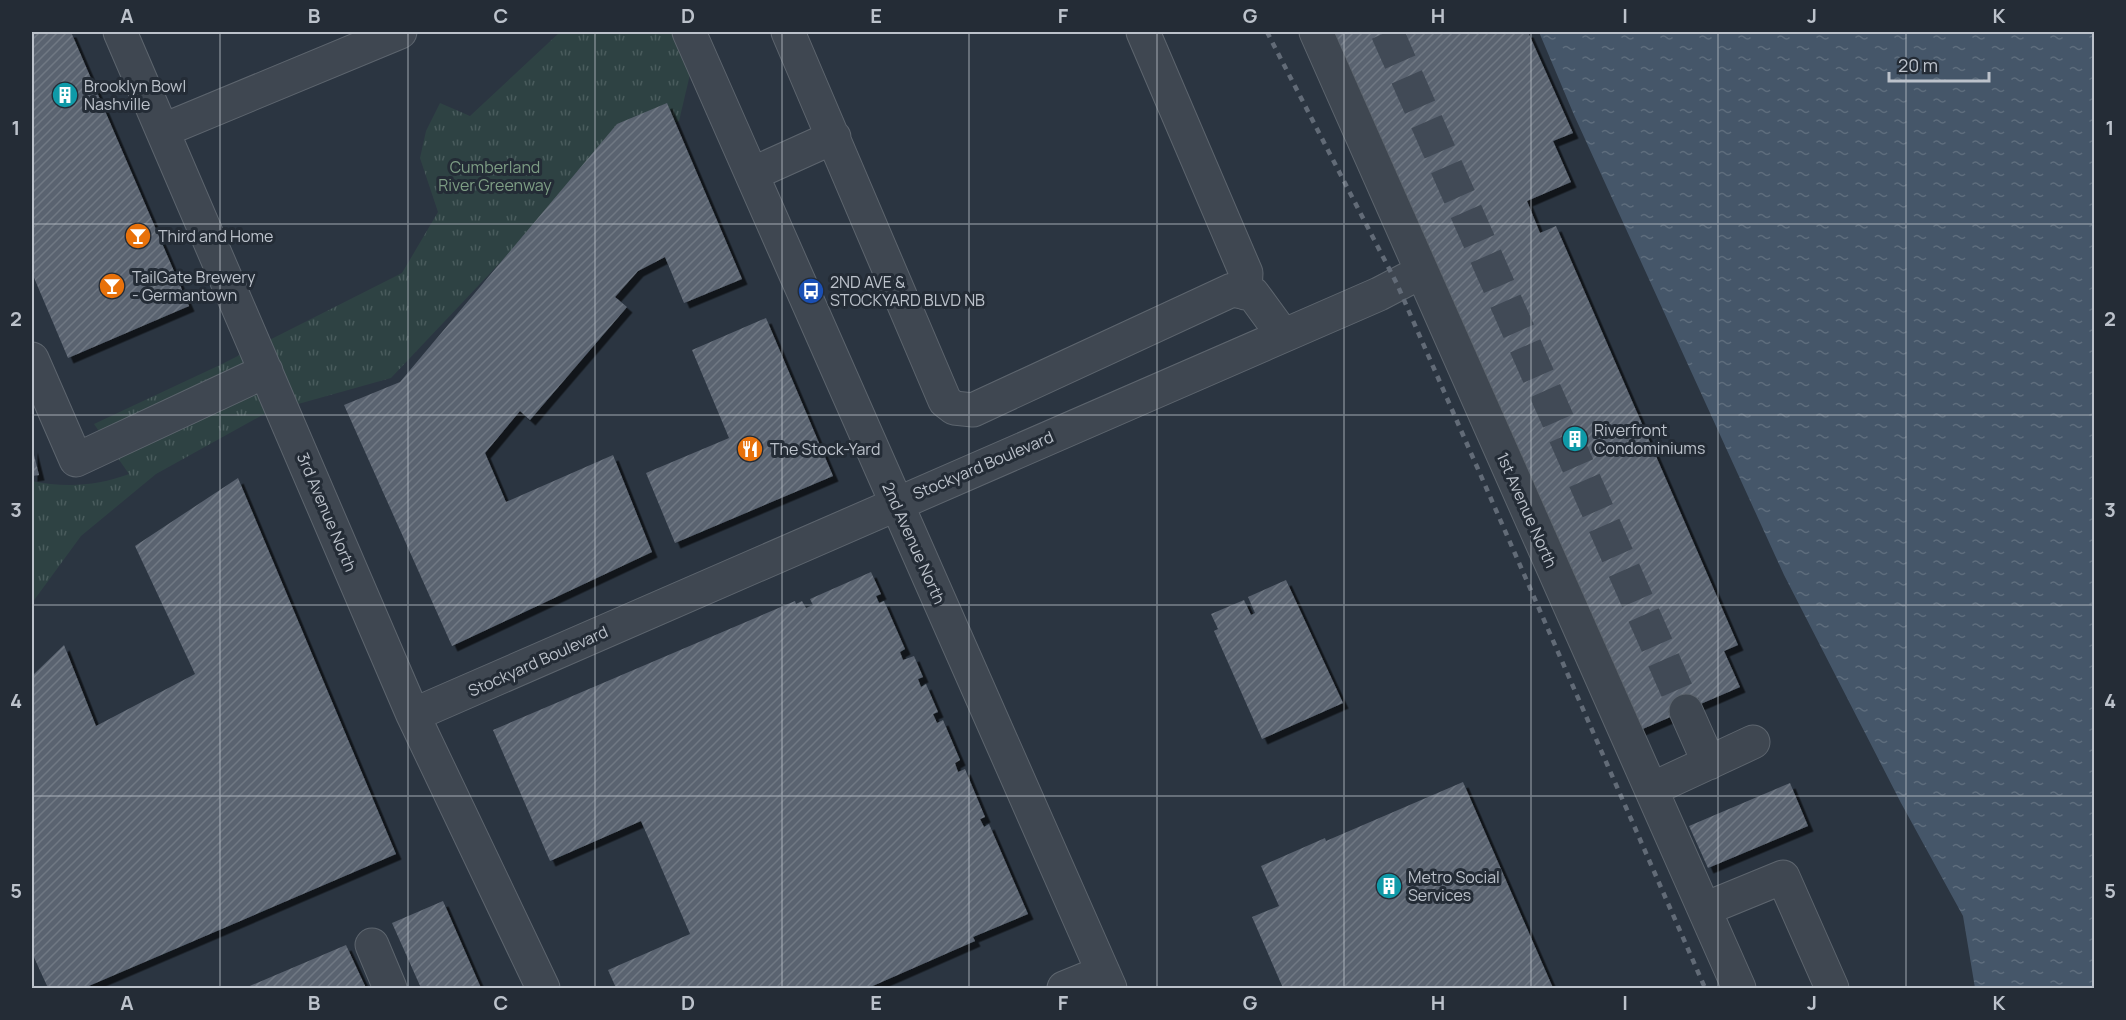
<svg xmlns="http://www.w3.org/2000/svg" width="2126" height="1020" viewBox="0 0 2126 1020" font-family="Manrope,sans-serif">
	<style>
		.park { fill: url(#park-tufts) }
		.water { fill: url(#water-ripples) }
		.building { fill: url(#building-hatch); filter: url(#shadow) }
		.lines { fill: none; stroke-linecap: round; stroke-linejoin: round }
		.minor-tunnel { stroke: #414a56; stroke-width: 33; stroke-dasharray: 33 16; stroke-linecap: butt }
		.minor-casing { stroke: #5d656e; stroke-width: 35 }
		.minor { stroke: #3f4751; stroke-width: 33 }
		.rail { stroke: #626b77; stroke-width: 4.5; stroke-dasharray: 6 6; stroke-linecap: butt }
		.grid { fill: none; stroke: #bcc2cb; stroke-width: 1.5; stroke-opacity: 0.55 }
		.labels { text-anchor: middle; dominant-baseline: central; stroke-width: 6; stroke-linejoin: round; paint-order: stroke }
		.poi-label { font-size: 16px; fill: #bcc2cb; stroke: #242c36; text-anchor: start }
		.park-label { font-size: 16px; fill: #7d9d84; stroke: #242c36 }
		.street-label { font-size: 16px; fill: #bcc2cb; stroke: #242c36 }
		.neatline { fill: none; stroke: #bcc2cb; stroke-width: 2 }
		.grid-label { font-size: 20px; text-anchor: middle; font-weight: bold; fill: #bcc2cb }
	</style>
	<defs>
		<pattern id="park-tufts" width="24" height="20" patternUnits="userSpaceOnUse" patternTransform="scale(1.5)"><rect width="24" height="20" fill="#2e4243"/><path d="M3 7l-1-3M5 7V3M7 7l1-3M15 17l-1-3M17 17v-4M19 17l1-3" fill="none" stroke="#4a5c5d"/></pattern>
		<pattern id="water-ripples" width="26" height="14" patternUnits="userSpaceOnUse" patternTransform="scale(1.5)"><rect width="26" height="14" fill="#455669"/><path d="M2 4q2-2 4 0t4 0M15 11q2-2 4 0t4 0" fill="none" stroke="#5e6d7d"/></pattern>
		<pattern id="building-hatch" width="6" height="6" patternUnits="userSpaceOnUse" patternTransform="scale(1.5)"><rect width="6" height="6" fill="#5a6370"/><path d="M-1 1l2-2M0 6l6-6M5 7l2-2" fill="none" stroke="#707883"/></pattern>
		<filter id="shadow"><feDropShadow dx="5.5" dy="5.5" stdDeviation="0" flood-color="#0009"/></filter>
	</defs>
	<rect width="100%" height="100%" fill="#2b3541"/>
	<path class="park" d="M560,32H700L679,121L602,155L391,378L266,413L156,474L81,536L32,603V481C64,488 98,486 129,474L94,424L222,364L402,273L438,212L420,158L426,131L440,103L470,116Z"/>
	<path class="water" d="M1539,32H2094V988H1975L1963,916L1901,803L1784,575L1574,115Z"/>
	<path class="building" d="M32,32H71L189,306L68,358L32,273Z
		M1324,32H1528L1573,133L1553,141L1571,182L1527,201L1540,233L1556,226L1738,645L1724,651L1740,687L1631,734Z
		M667,103L742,279L684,303L665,257L638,271L615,297L627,307L530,420L520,411L485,453L506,502L613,455L652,552L452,646L344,405L400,382L617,124Z
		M766,318L833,476L675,543L646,473L729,438L692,350Z
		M32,447L39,475L32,476Z
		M238,478L396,854L84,988H48L32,953V676L64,645L96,726L195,674L135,546Z
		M871,572L881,594L876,596L879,603L884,601L905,649L900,652L903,660L914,656L923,677L918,679L921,687L926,684L938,712L933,714L937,723L943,720L960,760L955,763L958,772L965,769L985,817L980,819L984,827L989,824L1028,914L973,937L975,941L868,988H616L608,970L690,934L641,821L550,861L493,730L795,601L796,604L802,601L806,608L813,605L810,599Z
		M1286,580L1343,703L1262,739L1214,631L1218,629L1211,614L1244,600L1251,615L1255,613L1248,597Z
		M1463,782L1553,988H1283L1252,917L1279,906L1261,866L1325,838L1326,841Z
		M1790,783L1808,826L1708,868L1689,826Z
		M443,901L481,988H421L392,923Z
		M346,945L366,988H245Z"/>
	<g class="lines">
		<path class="minor-tunnel" d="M1387,32L1686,711"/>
		<g class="minor-casing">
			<path id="minor" d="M120,32L413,715L543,988
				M689,32L1110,988
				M788,32L945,401L954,408L973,410L1232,290L1253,294L1283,335
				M1143,32L1246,273L1245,293
				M1316,32L1739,988
				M164,130L400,32
				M752,174L834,137
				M32,359L76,460L266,371
				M1686,711L1709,763
				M413,715L1379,294L1421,272
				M1652,789L1753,742
				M1705,909L1783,877L1832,988
				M372,945L390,988
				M1064,988L1103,972"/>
		</g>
		<use href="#minor" class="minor"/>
		<path class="rail" d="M1267,32L1397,284L1705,988"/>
	</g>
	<path class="grid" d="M220,32V988M408,32V988M595,32V988M782,32V988M969,32V988M1157,32V988M1344,32V988M1531,32V988M1718,32V988M1906,32V988M32,224H2094M32,415H2094M32,605H2094M32,796H2094"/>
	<defs>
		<g id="building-disc" transform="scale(1.35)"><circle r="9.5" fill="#0f9aa8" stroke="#242c36"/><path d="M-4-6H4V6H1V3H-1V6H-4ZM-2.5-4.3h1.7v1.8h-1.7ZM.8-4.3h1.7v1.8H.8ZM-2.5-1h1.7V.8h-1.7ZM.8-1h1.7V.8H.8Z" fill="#fff"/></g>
		<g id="bar-disc" transform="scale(1.35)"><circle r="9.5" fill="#e8710a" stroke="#242c36"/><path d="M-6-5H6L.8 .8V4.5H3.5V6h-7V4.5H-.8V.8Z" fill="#fff"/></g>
		<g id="bus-disc" transform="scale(1.35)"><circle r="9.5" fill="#1a4fb4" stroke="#242c36"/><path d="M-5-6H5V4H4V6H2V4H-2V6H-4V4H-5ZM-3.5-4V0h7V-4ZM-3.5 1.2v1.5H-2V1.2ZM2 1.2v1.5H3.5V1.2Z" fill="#fff"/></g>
		<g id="restaurant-disc" transform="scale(1.35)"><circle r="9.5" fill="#e8710a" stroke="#242c36"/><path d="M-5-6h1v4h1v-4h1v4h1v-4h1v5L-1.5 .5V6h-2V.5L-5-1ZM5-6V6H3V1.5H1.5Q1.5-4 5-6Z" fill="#fff"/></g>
	</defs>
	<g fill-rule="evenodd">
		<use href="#building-disc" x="65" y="95"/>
		<use href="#bar-disc" x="138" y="236"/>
		<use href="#bar-disc" x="112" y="286"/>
		<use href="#bus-disc" x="811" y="291"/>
		<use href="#building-disc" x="1575" y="439"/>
		<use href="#restaurant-disc" x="750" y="449"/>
		<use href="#building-disc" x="1389" y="886"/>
	</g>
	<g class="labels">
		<g class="poi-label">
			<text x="84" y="86">Brooklyn Bowl<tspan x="84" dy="18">Nashville</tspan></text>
			<text x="158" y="236">Third and Home</text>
			<text x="132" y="277">TailGate Brewery<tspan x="132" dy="18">- Germantown</tspan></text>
			<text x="830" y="282">2ND AVE &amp;<tspan x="830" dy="18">STOCKYARD BLVD NB</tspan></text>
			<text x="1594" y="430">Riverfront<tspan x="1594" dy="18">Condominiums</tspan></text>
			<text x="770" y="449">The Stock-Yard</text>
			<text x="1408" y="877">Metro Social<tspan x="1408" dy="18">Services</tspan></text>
		</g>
		<g class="park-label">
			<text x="495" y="167">Cumberland<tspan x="495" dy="18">River Greenway</tspan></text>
		</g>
		<g class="street-label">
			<text transform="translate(983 465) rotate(-23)">Stockyard Boulevard</text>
			<text transform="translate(1527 510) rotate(66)">1st Avenue North</text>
			<text transform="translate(327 512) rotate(67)">3rd Avenue North</text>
			<text transform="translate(914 543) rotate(66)">2nd Avenue North</text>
			<text transform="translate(538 661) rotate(-24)">Stockyard Boulevard</text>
		</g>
	</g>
	<rect width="2126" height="1020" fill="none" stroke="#242c36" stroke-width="66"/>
	<path d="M1889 72v9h100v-9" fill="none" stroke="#bcc2cb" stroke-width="3"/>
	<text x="1898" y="72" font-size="18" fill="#bcc2cb" stroke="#242c36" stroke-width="4.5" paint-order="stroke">20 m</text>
	<rect x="33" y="33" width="2060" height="954" class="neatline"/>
	<g class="grid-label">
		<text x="127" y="23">A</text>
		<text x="314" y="23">B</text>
		<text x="501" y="23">C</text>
		<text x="688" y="23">D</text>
		<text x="876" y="23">E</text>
		<text x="1063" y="23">F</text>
		<text x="1250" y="23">G</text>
		<text x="1438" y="23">H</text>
		<text x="1625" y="23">I</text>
		<text x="1812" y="23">J</text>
		<text x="1999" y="23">K</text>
		<text x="16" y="135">1</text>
		<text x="2110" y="135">1</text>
		<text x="16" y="326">2</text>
		<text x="2110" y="326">2</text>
		<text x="16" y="517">3</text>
		<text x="2110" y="517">3</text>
		<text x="16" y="708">4</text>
		<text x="2110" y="708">4</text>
		<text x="16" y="898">5</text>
		<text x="2110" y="898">5</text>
		<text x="127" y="1010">A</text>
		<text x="314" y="1010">B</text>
		<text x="501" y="1010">C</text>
		<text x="688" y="1010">D</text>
		<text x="876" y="1010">E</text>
		<text x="1063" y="1010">F</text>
		<text x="1250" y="1010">G</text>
		<text x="1438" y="1010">H</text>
		<text x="1625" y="1010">I</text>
		<text x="1812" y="1010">J</text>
		<text x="1999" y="1010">K</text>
	</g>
</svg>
